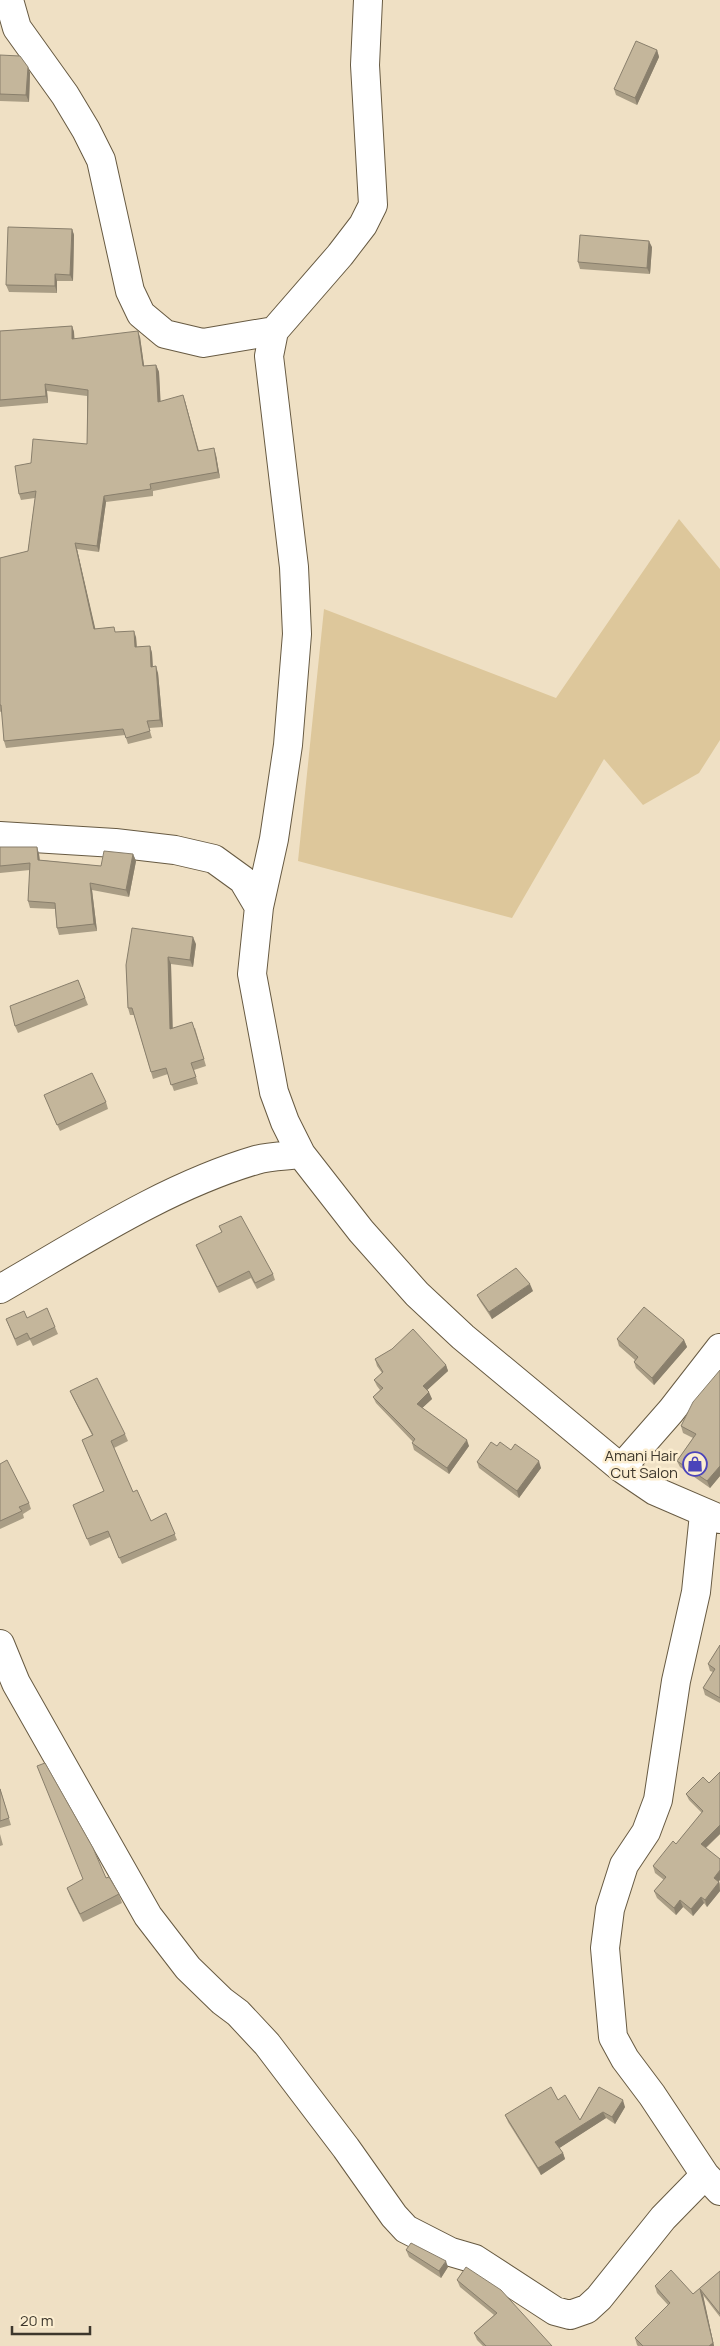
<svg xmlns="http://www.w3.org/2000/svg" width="720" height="2346" viewBox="0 0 720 2346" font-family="Manrope,sans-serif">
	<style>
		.green { fill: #ddc79b }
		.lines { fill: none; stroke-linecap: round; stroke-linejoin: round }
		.minor-casing { stroke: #675a42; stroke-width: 30 }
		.minor { stroke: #fff; stroke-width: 28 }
		.wall { fill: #a99d85 }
		.shaded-wall { fill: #897f6c }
		.building { fill: #c4b69b; stroke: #897f6c }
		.labels { text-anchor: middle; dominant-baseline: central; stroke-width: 5; stroke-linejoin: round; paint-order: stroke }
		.poi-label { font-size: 15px; fill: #3d372c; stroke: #fceed1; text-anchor: end }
	</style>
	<rect width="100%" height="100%" fill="#efe0c4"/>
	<path class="green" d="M679,519L720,569V740L699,773L643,805L604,759L512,918L298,861L324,609L556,698Z"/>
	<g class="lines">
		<g class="minor-casing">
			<path id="minor" d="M9,0L17,28L65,95L86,130L101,160L130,291L141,314L165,334L203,343L274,331
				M0,836L115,843L175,850L214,859L243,880L259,907L252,974L274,1092L285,1122L301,1154L361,1231L417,1294L463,1337L621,1468L655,1491L720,1519
				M259,907L274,839L288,745L297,634L294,567L269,356L274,331L340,255L363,225L373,205L365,65L368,0
				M0,1289C82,1242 165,1187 256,1160C270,1156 287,1156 301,1154
				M621,1468L671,1411L720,1348
				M704,1514L696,1592L676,1681L658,1800L646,1832L624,1865L610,1909L605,1948L613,2037L625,2059L652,2095L705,2175L720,2191
				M0,1644L16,1683L148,1916L188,1968L222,2001L238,2013L267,2044L346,2148L394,2216L406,2229L451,2252L475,2259L555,2311L570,2315L587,2309L599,2298L663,2218L705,2175"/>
		</g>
		<use href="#minor" class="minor"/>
	</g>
	<path class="wall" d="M657,50L659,57L637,105L616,95L614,89Z
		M0,55L28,67L30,73L29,102L0,101Z
		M72,229L74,235L73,281H57V293L9,292L6,285Z
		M652,247L650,274L580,269L578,262Z
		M72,326L74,332V339L140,337L144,366L156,365L159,372L160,401H185L199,451L216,455L220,478L153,491V496L106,502L99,552L77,549L95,629L116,632L136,637L137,647L150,646L152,653L153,667L158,673L163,727L149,728L152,738L128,744L125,735L6,748L4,741L2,711L0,712V558L28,551L35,498L21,500L19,494L31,463L87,444V396L47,391L48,403L0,407V331Z
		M0,847H37L39,854L40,860L101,866L133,854L136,861L129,897L92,890L97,931L59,935L57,928L55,909L30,908L28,901L30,870L0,873Z
		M196,944L193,967L171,964L172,1028H195L206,1066L194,1070L198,1084L174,1091L168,1074L153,1079L134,1015H130L128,1008L126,965Z
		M78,980L88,1005L18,1033L15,1026Z
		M44,1095L106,1102L108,1109L60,1131Z
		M219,1226L273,1274L275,1280L257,1289L251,1278L219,1293L199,1252L196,1245L222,1233Z
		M533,1291L492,1319L480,1301L477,1295Z
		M27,1318L55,1327L58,1334L33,1346L30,1340L17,1346L6,1319Z
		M617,1339L684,1340L687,1347L654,1385L636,1368L634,1362L635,1360L619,1346Z
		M375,1359L446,1365L448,1371L427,1390L432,1399L422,1408L469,1446L449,1474L414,1450L412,1443L413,1442L376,1403L373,1397L380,1390L377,1386L374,1380L382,1373L377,1366Z
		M720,1370V1476L710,1488L680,1467L677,1461L693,1438L683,1433L681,1426Z
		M70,1391L125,1434L128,1441L114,1448L133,1492L151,1521L166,1513L177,1540L122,1564L110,1537L90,1546L73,1505L104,1491L82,1440L92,1435L73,1398Z
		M511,1450L541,1468L519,1498L479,1468L477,1462Z
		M0,1464L29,1503L31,1509L23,1514L24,1518L0,1529Z
		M720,1645V1703L705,1695L703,1688L713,1672L710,1671L708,1664Z
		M703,1777L720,1834L706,1848L720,1884V1891L707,1907L704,1903L693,1916L683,1907L676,1915L657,1898L654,1891L664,1880L655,1873L653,1866L676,1844L702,1813L689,1800L686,1794Z
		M0,1788L11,1825L0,1828Z
		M0,1834L3,1845L0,1846Z
		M106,1878L119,1894L122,1903L83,1922L70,1896L67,1888Z
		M599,2087L625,2107L615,2124L606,2118L559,2148L563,2153L565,2159L541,2175L508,2122L505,2115L558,2100L580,2120Z
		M406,2250L448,2267L441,2278L409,2257Z
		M720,2271V2317L703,2295L714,2346H638L637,2345L635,2338L668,2305L657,2293L655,2286L693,2294Z
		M457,2280L552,2346H483L477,2340L474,2333L494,2315L460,2287Z"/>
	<path class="shaded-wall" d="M657,50L659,57L637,105L635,98Z
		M28,67L30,73L29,102L26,95Z
		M72,229L74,235L73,281L70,275Z
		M649,241L652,247L650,274L647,268Z
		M55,274L57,281V293L55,286Z
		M72,326L74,332L75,346L72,339Z
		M138,331L140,337L145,372L143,366Z
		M156,365L159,372L161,408L158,402Z
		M45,384L47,391L48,403L46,396Z
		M183,395L185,401L200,457L198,451Z
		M214,448L216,455L220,478L218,472Z
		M104,496L106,502L99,552L97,546Z
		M75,543L77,549L97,636L94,629Z
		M134,631L136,637L137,654L135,647Z
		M150,646L152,653L153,673L151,667Z
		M156,666L158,673L163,727L160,720Z
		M37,847L39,854L40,867L38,860Z
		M133,854L136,861L129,897L126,890Z
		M90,883L92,890L97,931L94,924Z
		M193,937L196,944L193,967L190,960Z
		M168,957L171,964L173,1035L170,1029Z
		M530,1284L533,1291L492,1319L489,1312Z
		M684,1340L687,1347L654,1385L652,1378Z
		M446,1365L448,1371L425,1392L423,1386Z
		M429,1392L432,1399L419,1411L417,1404Z
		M467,1440L469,1446L449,1474L447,1468Z
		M539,1461L541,1468L519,1498L517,1491Z
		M720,1466V1476L710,1488L707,1481Z
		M720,1825V1834L703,1850L701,1844Z
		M720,1870V1880L716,1885L714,1878Z
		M719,1882L720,1891L707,1907L705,1900Z
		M701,1897L704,1903L693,1916L691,1909Z
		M680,1900L683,1907L676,1915L674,1908Z
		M623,2100L625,2107L615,2124L612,2117Z
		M603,2112L606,2118L558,2149L555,2142Z
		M563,2153L565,2159L541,2175L538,2168Z
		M446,2261L448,2267L441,2278L439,2271Z
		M700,2289L703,2295L714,2346H709Z"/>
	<path class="building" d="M636,41L657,50L635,98L614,89Z
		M0,55L20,56L28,67L26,95L0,94Z
		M8,227L72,229L70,275L55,274V286L6,285Z
		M580,235L649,241L647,268L578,262Z
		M72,326V339L138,331L143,366L156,365L158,402L183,395L198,451L214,448L218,472L150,484L151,489L104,496L97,546L75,543L94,629L114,627L115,632L134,631L135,647L150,646L151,667L156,666L160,720L147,721L150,731L126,738L123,729L4,741L1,705H0V558L28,551L36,491L19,494L15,466L31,463L33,439L87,444L88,390L45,384L46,396L0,400V331Z
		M0,847H37L38,860L101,866L104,851L133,854L126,890L90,883L94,924L57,928L55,903L28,901L30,863L0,866Z
		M132,928L193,937L190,960L168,957L170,1029L192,1022L204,1059L191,1063L196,1077L171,1085L166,1068L151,1072L132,1008H128L126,965Z
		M78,980L85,998L15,1026L10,1006Z
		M92,1073L106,1102L57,1125L44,1095Z
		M241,1216L273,1274L255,1283L249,1271L217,1287L196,1245L222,1232L219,1226Z
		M516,1268L530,1284L489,1312L477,1295Z
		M644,1307L684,1340L652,1378L634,1362L638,1357L617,1339Z
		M47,1308L55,1327L30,1339L27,1333L15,1339L6,1319L24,1311L27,1318Z
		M413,1329L446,1365L423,1386L429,1392L417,1404L467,1440L447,1468L412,1443L415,1439L373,1397L383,1388L374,1380L383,1372L375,1359L392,1349Z
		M720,1370V1466L707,1481L677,1461L696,1434L681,1426L693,1402Z
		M97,1378L125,1434L111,1441L133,1492L137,1490L151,1521L166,1513L175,1534L119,1558L108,1531L87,1539L73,1505L104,1491L82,1440L93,1435L70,1391Z
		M491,1442L497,1446L500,1442L511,1450L515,1444L539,1461L517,1491L477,1462Z
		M7,1460L29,1503L19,1507L22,1511L0,1521V1464Z
		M720,1645V1698L703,1688L715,1669L708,1664Z
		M45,1763L93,1848L106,1878L109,1877L119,1894L80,1914L67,1888L83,1879L37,1766Z
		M720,1772V1825L701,1844L720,1859V1870L714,1878L719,1882L705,1900L701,1897L691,1909L680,1900L674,1908L654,1891L666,1877L653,1866L673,1841L676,1844L703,1811L686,1794L703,1777L709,1783Z
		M0,1789L9,1818L0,1821Z
		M551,2087L558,2100L565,2095L580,2120L599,2087L623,2100L612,2117L603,2112L555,2142L563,2153L538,2168L505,2115Z
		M411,2243L446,2261L439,2271L406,2250Z
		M466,2267L501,2290L552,2346H486L474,2333L497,2313L457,2280Z
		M671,2270L693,2294L720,2271V2314L700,2289L713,2343L709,2346H643L635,2338L670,2303L655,2286Z"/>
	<defs>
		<g id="shop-ring" transform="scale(1.25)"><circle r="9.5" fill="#fceed1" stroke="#4b44ba" stroke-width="1.5"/><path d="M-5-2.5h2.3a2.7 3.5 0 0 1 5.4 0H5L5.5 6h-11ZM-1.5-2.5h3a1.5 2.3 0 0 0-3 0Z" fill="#4b44ba"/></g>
	</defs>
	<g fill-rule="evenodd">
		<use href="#shop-ring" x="695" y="1464"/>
	</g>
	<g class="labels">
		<g class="poi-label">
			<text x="678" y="1455">Amani Hair<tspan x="678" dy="17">Cut Salon</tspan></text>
		</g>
	</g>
	<path d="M12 2326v8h78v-8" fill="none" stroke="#3d372c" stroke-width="2.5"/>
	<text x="20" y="2326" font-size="15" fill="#3d372c" stroke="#fceed1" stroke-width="4" paint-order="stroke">20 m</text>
</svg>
